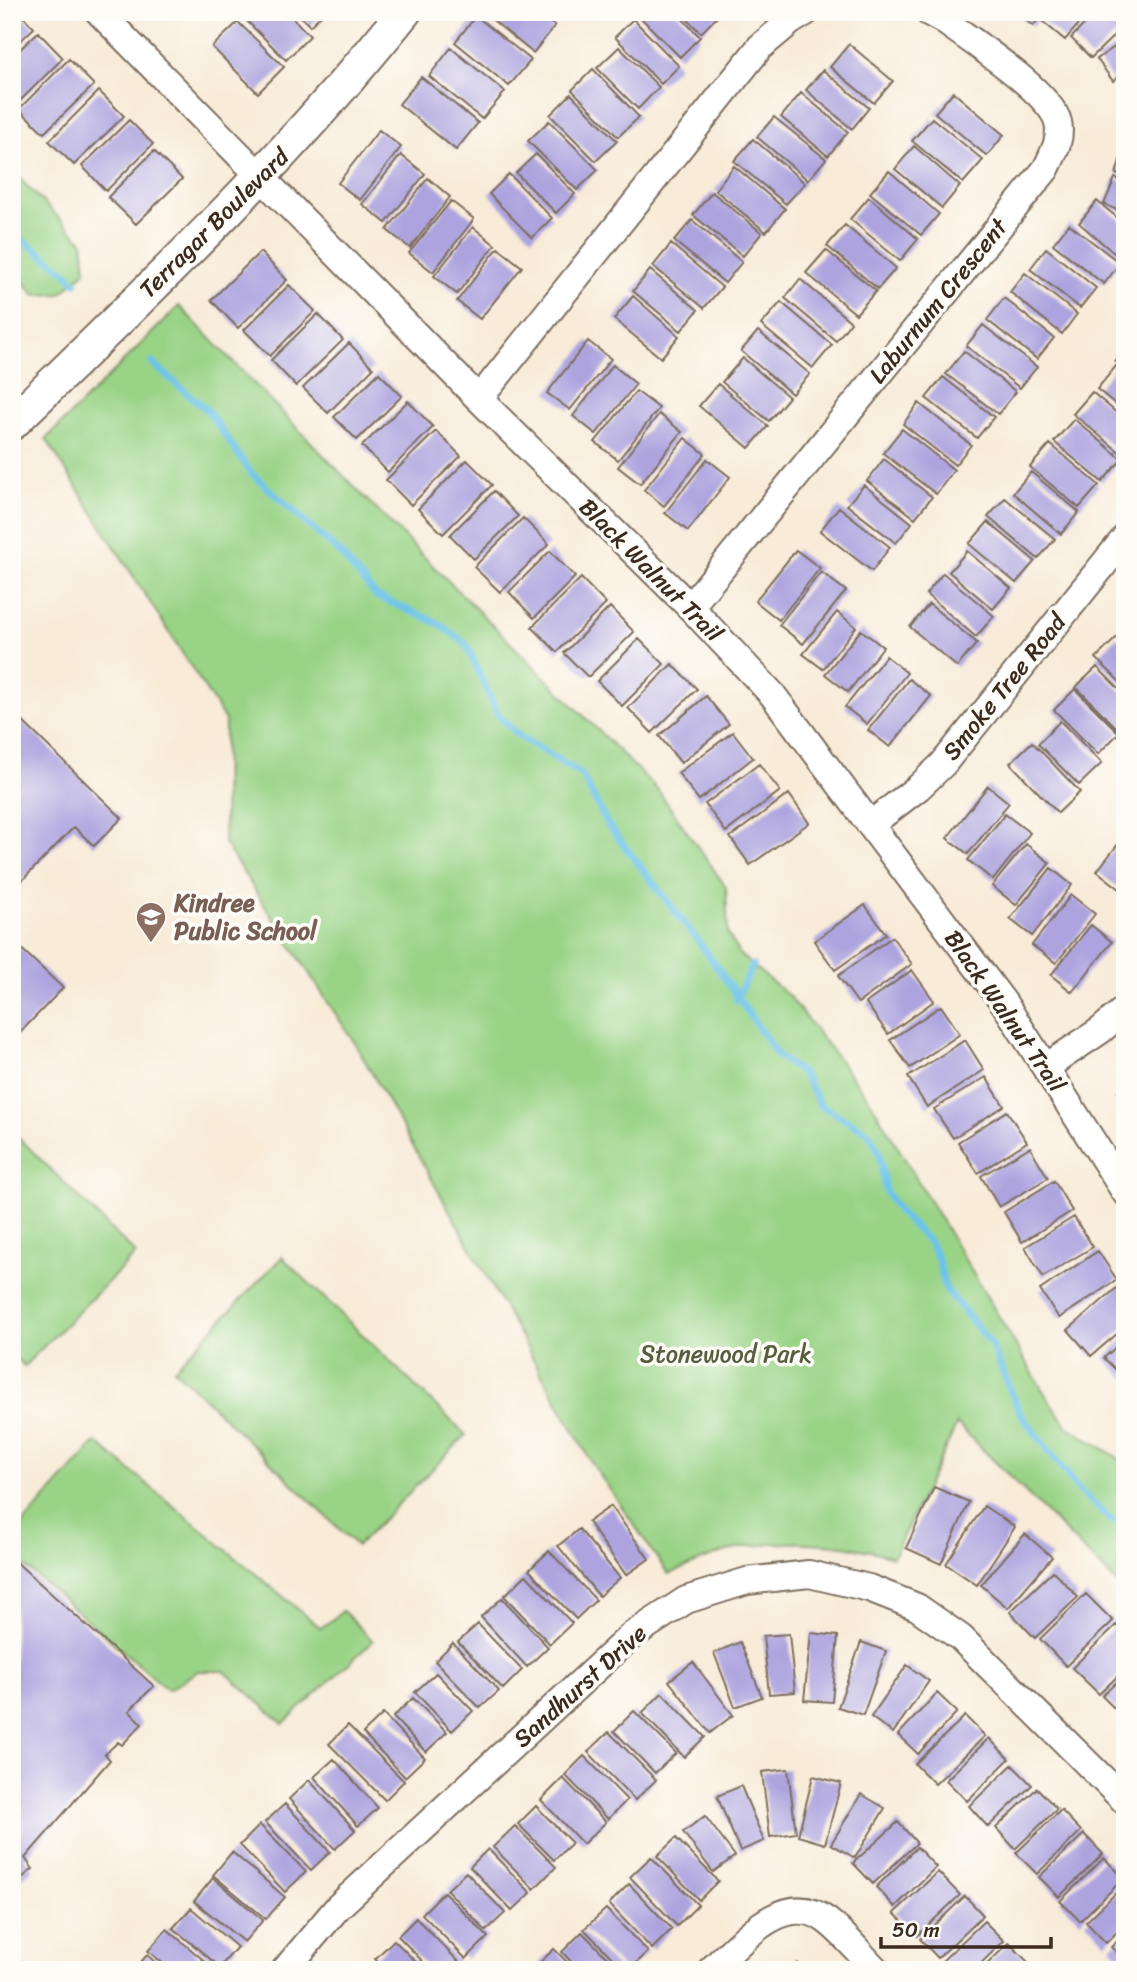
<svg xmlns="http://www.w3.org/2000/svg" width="1137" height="1982" viewBox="0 0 1137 1982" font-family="Sriracha,sans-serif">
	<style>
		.green { fill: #99d386; stroke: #6a7e52; stroke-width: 2 }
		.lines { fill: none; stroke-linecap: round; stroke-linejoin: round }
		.stream { stroke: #6ac3e8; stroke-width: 7 }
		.building { fill: #ada4df }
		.minor-casing { stroke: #7d6e5f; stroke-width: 30 }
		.tertiary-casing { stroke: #7d6e5f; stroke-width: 37 }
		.minor { stroke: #fff; stroke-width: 26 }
		.tertiary { stroke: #fff; stroke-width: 33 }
		.labels { text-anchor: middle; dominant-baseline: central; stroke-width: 7; stroke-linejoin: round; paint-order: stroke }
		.street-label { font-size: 24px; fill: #3b2a1e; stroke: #fdfcf7 }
		.education-label { font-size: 24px; font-weight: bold; fill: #785e54; stroke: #fdfcf7; text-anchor: start }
		.park-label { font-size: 24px; fill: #575d3d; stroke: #fdfcf7 }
	</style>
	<rect width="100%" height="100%" fill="#fdfcf7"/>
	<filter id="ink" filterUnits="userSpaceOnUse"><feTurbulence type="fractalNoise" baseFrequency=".0143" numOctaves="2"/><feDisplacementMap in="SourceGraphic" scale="14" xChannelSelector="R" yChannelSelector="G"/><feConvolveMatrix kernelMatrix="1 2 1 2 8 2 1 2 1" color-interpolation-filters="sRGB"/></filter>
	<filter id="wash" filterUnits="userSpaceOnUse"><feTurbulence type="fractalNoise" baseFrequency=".00686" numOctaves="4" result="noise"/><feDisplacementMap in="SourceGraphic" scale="28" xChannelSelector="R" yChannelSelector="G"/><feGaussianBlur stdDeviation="1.57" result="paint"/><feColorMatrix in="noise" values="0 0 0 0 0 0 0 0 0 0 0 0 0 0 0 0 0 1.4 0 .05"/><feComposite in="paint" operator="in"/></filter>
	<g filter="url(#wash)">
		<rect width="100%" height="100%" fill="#f8ebd8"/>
		<path class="green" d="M12,171L83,242L86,270L61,294L35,295L12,270Z
			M179,306L366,499L657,789L726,887L728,934L740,955L790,997L869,1099L1048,1399L1067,1426L1125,1462V1591L957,1424L893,1557C844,1542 796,1539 745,1547C719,1551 693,1565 668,1574L593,1465L356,1045L224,843L225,720L46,439Z
			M12,1131L136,1254L24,1366L12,1354Z
			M282,1257L466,1435L357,1546L174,1369Z
			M96,1442L321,1628L343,1611L373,1641L283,1724L224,1671H198L168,1690L12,1555V1536Z"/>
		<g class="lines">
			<path class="stream" d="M12,232L61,268L76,283
				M152,363L208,411L251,473L340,553L376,596L438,623L466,644L498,715L519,736L581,774L608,825L705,950L778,1056L803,1074L820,1105L869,1133L879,1153L885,1190L897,1210L929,1242L938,1259L945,1288L991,1344L1020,1413L1078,1489L1110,1519L1125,1527
				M736,999L753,965"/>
		</g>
		<g id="blocks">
			<path class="building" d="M12,12H19L34,28L12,49Z
				M246,12H287L310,36L286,60L242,16Z
				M296,12H324L310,26Z
				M483,12H538L555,26L533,53Z
				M635,12H676L700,37L680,57Z
				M680,12H722L701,33Z
				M1015,12H1044L1033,26Z
				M1049,12H1089L1065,40L1042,21Z
				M1096,12H1125V25L1091,58L1071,38Z
				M476,16L531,60L509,86L455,42Z
				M633,19L679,66L661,84L615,37Z
				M238,22L284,67L258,93L212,47Z
				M38,32L63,58L16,105L12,101V57Z
				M1125,40V72L1113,81L1097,59Z
				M849,44L893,81L874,103L830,67Z
				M619,47L659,87L638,109L597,68Z
				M451,48L505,92L482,119L429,76Z
				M69,59L94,85L44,133L19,109Z
				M593,69L639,117L618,137L572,90Z
				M823,70L869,108L852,129L806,90Z
				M421,77L478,123L456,150L399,104Z
				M99,91L124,116L74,165L49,141Z
				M953,92L1004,135L987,156L935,113Z
				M801,93L848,132L828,156L781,117Z
				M571,94L617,141L596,161L550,115Z
				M774,117L826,159L808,180L757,137Z
				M932,118L983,160L963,183L912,141Z
				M129,120L153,144L106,191L82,166Z
				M549,121L598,170L577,190L528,141Z
				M379,130L401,147L360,200L338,183Z
				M753,139L805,183L786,204L734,161Z
				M914,146L960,186L942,208L895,169Z
				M1124,147H1125V176L1116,174Z
				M154,151L182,179L136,224L108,197Z
				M536,154L575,194L556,213L516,173Z
				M401,155L425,174L386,223L362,204Z
				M734,166L785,209L766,232L715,190Z
				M889,171L939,214L921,235L870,193Z
				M509,174L552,218L532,238L489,194Z
				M428,178L450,197L410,248L387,230Z
				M1115,178L1125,183V214L1104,204Z
				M712,192L762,233L743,256L693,215Z
				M869,197L918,239L900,261L850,219Z
				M451,201L474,219L433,272L409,253Z
				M1097,201L1125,224L1122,260L1079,223Z
				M692,220L742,262L725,283L674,241Z
				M1069,224L1120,263L1104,284L1053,244Z
				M845,225L896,268L878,289L827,246Z
				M473,227L495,245L457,294L434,276Z
				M671,244L722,287L704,308L653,266Z
				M498,248L522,267L480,319L457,301Z
				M1046,248L1096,288L1080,308L1030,269Z
				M826,250L876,291L856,314L806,273Z
				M260,252L287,280L238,328L211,300Z
				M650,270L698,310L681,331L633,291Z
				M1025,273L1077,314L1062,334L1010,292Z
				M800,279L851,322L836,341L785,298Z
				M289,285L315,311L270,356L244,330Z
				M633,296L679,336L661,358L614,319Z
				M1004,298L1054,338L1037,359L987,320Z
				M781,302L832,345L813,368L761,325Z
				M318,314L343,340L296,386L271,360Z
				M983,325L1037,367L1020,388L966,346Z
				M758,331L810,374L792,394L741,351Z
				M588,341L611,359L570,410L547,393Z
				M349,343L373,368L328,413L303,388Z
				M1125,349V369L1115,361Z
				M964,351L1016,392L998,414L946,374Z
				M743,358L789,397L769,421L722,382Z
				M613,365L636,384L596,434L573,416Z
				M1116,366L1125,374V412L1097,389Z
				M379,373L402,396L357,440L334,417Z
				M943,377L994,417L977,438L926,398Z
				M718,384L768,426L749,448L699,406Z
				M636,391L659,408L618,460L595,442Z
				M1092,392L1125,420V451L1122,454L1073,414Z
				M408,401L433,427L388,472L362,446Z
				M919,403L971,445L955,465L903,424Z
				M659,414L682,432L640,484L618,467Z
				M1074,419L1122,459L1102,482L1054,442Z
				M902,429L954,470L936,494L883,453Z
				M436,431L461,456L411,505L386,480Z
				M685,438L705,454L664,506L644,490Z
				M1050,444L1099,485L1079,508L1030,467Z
				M707,459L730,477L688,531L665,513Z
				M884,459L932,497L915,518L867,481Z
				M467,460L492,485L443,534L418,509Z
				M1031,472L1079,512L1061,534L1013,493Z
				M864,485L912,523L896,543L847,505Z
				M494,491L518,516L474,559L450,535Z
				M1005,498L1055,539L1038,559L988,517Z
				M839,507L890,547L872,571L820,531Z
				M523,518L549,544L500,592L474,567Z
				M988,522L1035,561L1016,583L969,544Z
				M796,550L820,568L779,620L755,601Z
				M550,551L575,577L534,618L509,592Z
				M967,551L1011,588L993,609L949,572Z
				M821,572L846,591L803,644L779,625Z
				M943,573L994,616L976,637L926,594Z
				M581,578L606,604L557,652L532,627Z
				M929,604L977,643L957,667L910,627Z
				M610,607L634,632L588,677L564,653Z
				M837,612L856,627L823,669L803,654Z
				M861,630L883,647L848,692L825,674Z
				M1117,637L1125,644V687L1096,658Z
				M639,639L664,664L622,706L597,681Z
				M886,656L907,673L867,724L845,707Z
				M672,664L697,689L652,733L628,708Z
				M1097,667L1125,695V726L1120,731L1076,687Z
				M909,679L931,696L890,747L868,730Z
				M1075,689L1119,733L1098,754L1054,710Z
				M706,696L729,724L681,763L659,736Z
				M12,711L122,818L94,846L74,827L12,891Z
				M1060,721L1102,763L1079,785L1038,744Z
				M733,732L753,758L699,800L678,773Z
				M1032,742L1080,792L1058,813L1010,763Z
				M759,764L780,791L726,832L705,804Z
				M988,786L1009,803L968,854L947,838Z
				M789,794L809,823L750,865L730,837Z
				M1005,814L1030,833L993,880L968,860Z
				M1122,839L1125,841V893L1097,871Z
				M1026,844L1050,863L1016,905L992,886Z
				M1051,868L1072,885L1032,936L1010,919Z
				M1071,895L1095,914L1056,963L1032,945Z
				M865,905L886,934L835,970L814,941Z
				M1091,925L1112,942L1072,992L1051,975Z
				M892,937L912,964L858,1003L838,976Z
				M12,940L63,988L12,1041Z
				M912,970L934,1001L888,1034L866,1003Z
				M941,1006L960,1034L910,1068L890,1040Z
				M965,1040L984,1070L927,1107L908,1077Z
				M986,1077L1004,1106L953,1138L934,1109Z
				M1125,1087V1100L1118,1092Z
				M1007,1111L1027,1142L978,1173L958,1142Z
				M1030,1147L1048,1178L999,1207L981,1176Z
				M1054,1181L1072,1211L1022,1242L1004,1212Z
				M1074,1217L1093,1247L1043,1277L1025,1247Z
				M1098,1251L1117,1280L1059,1318L1040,1290Z
				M1121,1284L1125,1288V1327L1091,1356L1068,1330Z
				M1125,1338V1379L1104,1358Z
				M934,1487L969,1502L941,1564L906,1548Z
				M611,1506L649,1559L626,1575L588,1522Z
				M984,1506L1015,1527L977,1585L946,1564Z
				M579,1529L620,1578L599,1596L558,1546Z
				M1025,1534L1052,1557L1008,1608L981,1585Z
				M549,1551L596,1600L576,1619L529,1570Z
				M15,1561L154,1686L129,1711L142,1724L122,1745L118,1742L105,1754L110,1760L25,1858L33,1869L12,1886Z
				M1053,1571L1078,1597L1035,1638L1010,1612Z
				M526,1575L572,1623L550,1644L504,1596Z
				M1086,1594L1113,1621L1066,1666L1040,1639Z
				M502,1598L548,1647L527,1667L481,1617Z
				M478,1624L522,1670L503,1689L458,1642Z
				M1116,1625L1125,1633V1669L1099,1694L1072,1668Z
				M811,1633L838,1636L832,1702L804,1700Z
				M789,1634L795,1692L769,1694L763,1636Z
				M740,1642L762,1697L735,1707L714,1653Z
				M861,1642L886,1651L863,1715L838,1707Z
				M453,1643L499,1691L480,1708L435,1661Z
				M693,1662L733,1715L710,1733L669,1681Z
				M907,1665L929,1681L893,1733L871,1717Z
				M436,1673L473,1711L452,1731L415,1692Z
				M1125,1674V1719L1102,1696Z
				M662,1693L705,1737L684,1757L642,1713Z
				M937,1693L957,1712L918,1754L898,1735Z
				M413,1698L447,1732L426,1752L393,1717Z
				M634,1711L676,1753L655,1773L614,1731Z
				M383,1714L425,1758L405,1777L363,1733Z
				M965,1716L985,1736L935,1784L915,1764Z
				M348,1725L404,1781L385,1800L329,1744Z
				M609,1732L656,1780L635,1800L588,1752Z
				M989,1738L1009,1759L967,1801L946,1780Z
				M584,1756L627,1800L608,1819L565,1775Z
				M334,1759L378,1808L358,1826L314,1777Z
				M1012,1765L1032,1785L988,1827L969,1806Z
				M788,1769L796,1833L770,1837L762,1772Z
				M813,1776L841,1783L825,1844L798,1836Z
				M563,1778L606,1822L583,1844L541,1800Z
				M309,1780L355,1830L335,1849L289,1799Z
				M741,1786L764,1841L740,1851L717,1796Z
				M1037,1788L1057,1809L1015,1849L996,1828Z
				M861,1794L885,1808L855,1858L831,1844Z
				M285,1804L330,1852L311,1870L265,1822Z
				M536,1806L572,1843L554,1860L518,1824Z
				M1061,1810L1081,1831L1037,1874L1016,1853Z
				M705,1816L735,1856L713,1872L683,1832Z
				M898,1822L917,1843L873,1884L853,1863Z
				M260,1825L306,1872L285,1892L240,1845Z
				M515,1826L556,1867L534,1889L493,1847Z
				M1084,1834L1103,1854L1059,1897L1039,1877Z
				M676,1838L718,1881L699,1900L657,1856Z
				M917,1847L936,1867L895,1907L876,1887Z
				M488,1849L531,1893L512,1911L470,1867Z
				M232,1852L285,1897L266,1919L213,1875Z
				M651,1857L698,1905L677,1926L630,1877Z
				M1104,1858L1124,1878L1080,1921L1060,1901Z
				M466,1872L505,1913L486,1931L447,1890Z
				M938,1872L960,1895L917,1936L894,1913Z
				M213,1878L263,1920L244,1942L194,1901Z
				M629,1884L672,1929L652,1949L609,1904Z
				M1125,1884V1924L1106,1943L1086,1922Z
				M444,1892L488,1937L466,1959L422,1914Z
				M965,1896L983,1915L938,1958L920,1939Z
				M191,1908L237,1947L220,1967L173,1928Z
				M606,1909L648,1952L629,1970H624L584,1929Z
				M416,1918L459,1962L451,1970H431L398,1936Z
				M984,1921L1004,1941L974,1970H950L942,1961Z
				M167,1929L215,1970H171L148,1951Z
				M582,1932L619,1970H579L562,1952Z
				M1125,1934V1961L1111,1947Z
				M394,1940L424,1970H386L375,1959Z
				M1009,1943L1028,1962L1020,1970H981Z
				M554,1949L575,1970H532Z
				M147,1955L164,1970H134Z
				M797,1963L804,1970H790Z"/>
		</g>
	</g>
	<g filter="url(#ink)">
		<use href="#blocks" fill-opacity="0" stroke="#7d6e5f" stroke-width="2"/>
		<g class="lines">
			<g class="minor-casing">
				<path id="minor" d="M99,12L479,399L690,607L772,694L1004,1003L1125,1192
					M479,399L760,47L791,21L806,12
					M690,607L1046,169C1053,154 1062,139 1058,122C1050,92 970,40 943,20L928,12
					M871,824L919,787L943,764L1125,538
					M1046,1067L1101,1030L1125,1009
					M285,1970L338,1907L631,1636L686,1600L747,1581L809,1574L869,1588L917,1607L961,1638L1125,1801
					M711,1970C739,1945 784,1888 826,1920C844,1933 860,1954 876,1970"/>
			</g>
			<g class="tertiary-casing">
				<path id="tertiary" d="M12,423C148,291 285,161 404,12"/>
			</g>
			<use href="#minor" class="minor"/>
			<use href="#tertiary" class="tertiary"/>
		</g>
	</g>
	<defs>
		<g id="school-pin" transform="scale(1.575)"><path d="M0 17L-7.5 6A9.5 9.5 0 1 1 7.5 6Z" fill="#8d6e63" stroke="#fdfcf7"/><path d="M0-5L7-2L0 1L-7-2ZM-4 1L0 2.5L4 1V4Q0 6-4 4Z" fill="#fff"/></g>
	</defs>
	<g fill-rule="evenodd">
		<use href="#school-pin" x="151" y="917"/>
	</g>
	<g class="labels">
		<g class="street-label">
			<text transform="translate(214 223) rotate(-45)">Terragar Boulevard</text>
			<text transform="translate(938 301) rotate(-51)">Laburnum Crescent</text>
			<text transform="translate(651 570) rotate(45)">Black Walnut Trail</text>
			<text transform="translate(1004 687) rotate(-51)">Smoke Tree Road</text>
			<text transform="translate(1005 1011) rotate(55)">Black Walnut Trail</text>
			<text transform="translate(580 1686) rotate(-42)">Sandhurst Drive</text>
		</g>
		<g class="education-label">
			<text x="174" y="903">Kindree<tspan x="174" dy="28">Public School</tspan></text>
		</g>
		<g class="park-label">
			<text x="726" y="1354">Stonewood Park</text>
		</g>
	</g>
	<rect width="1137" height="1982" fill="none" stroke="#fdfcf7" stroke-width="42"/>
	<path d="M881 1937v10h170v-10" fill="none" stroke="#3b2a1e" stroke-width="3.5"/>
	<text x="892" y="1937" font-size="21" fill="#3b2a1e" stroke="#fdfcf7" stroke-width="5" paint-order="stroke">50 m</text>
</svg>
